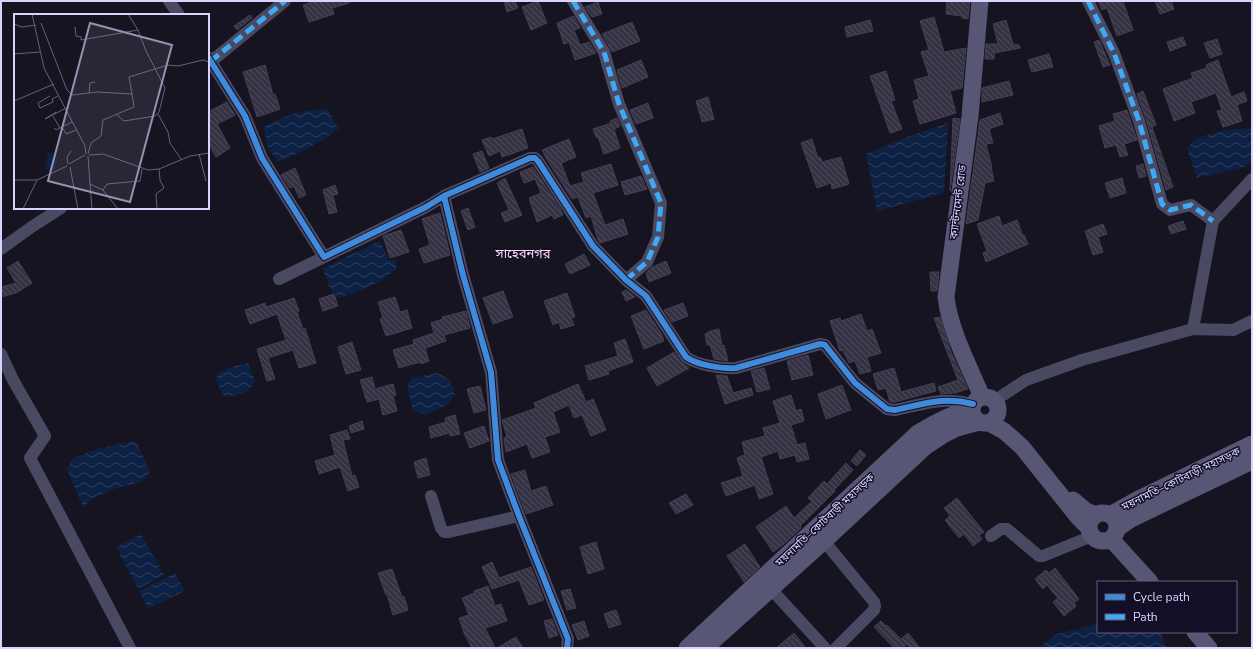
<svg xmlns="http://www.w3.org/2000/svg" width="1253" height="649" viewBox="0 0 1253 649" font-family="'Nunito Sans','Noto Sans Bengali',sans-serif">
	<style>
		.water { fill: url(#water-waves) }
		.building { fill: url(#building-back-hatch); stroke: #433f54 }
		.lines { fill: none; stroke-linecap: round; stroke-linejoin: round }
		.minor { stroke: #4a4962; stroke-width: 12 }
		.secondary { stroke: #575674; stroke-width: 17 }
		.quiet { stroke: #3fa9f5; stroke-width: 5; stroke-dasharray: 10 5; stroke-linecap: butt }
		.cycleway-casing { stroke: #130f26; stroke-width: 8 }
		.cycleway { stroke: #408adc; stroke-width: 6 }
		.labels { text-anchor: middle; dominant-baseline: central; stroke-width: 3; stroke-linejoin: round; paint-order: stroke }
		.street-label { font-size: 11px; fill: #d9d4ff; stroke: #130f26 }
		.quarter-label { font-size: 13px; fill: #ffd6f0; stroke: #130f26 }
		.inset-road { fill: none; stroke: #64617a; stroke-width: 1 }
		.view { fill: #9591b1; fill-opacity: 0.15; stroke: #9591b1; stroke-width: 2 }
		.inset-edge { fill: none; stroke: #d9d4ff; stroke-width: 2 }
	</style>
	<defs>
		<pattern id="water-waves" width="16" height="10" patternUnits="userSpaceOnUse"><rect width="16" height="10" fill="#0d2144"/><path d="M0 5q4-4 8 0t8 0" fill="none" stroke="#304060"/></pattern>
		<pattern id="building-back-hatch" width="6" height="6" patternUnits="userSpaceOnUse"><rect width="6" height="6" fill="#343243"/><path d="M-1 5l2 2M0 0l6 6M5-1l2 2" fill="none" stroke="#514f5f"/></pattern>
	</defs>
	<rect width="100%" height="100%" fill="#161421"/>
	<path class="water" d="M327,109L339,129C319,143 300,153 278,162L267,145L264,127C288,114 300,110 327,109Z
		M948,123L944,193L877,211L866,154L907,137Z
		M1252,128V161L1244,167L1197,178L1187,148L1196,138L1226,130Z
		M380,240L389,261L397,259L396,269L381,281L357,292L338,298L329,286L323,269C341,258 361,251 380,240Z
		M248,363L255,381C249,394 238,395 224,397L216,380L218,373L232,367Z
		M437,373L449,379L455,394L447,405L426,415L413,410L407,387L411,378Z
		M136,441L150,472L143,481L114,489L94,498L83,507L67,469L72,459L97,449Z
		M141,534L164,575L138,589L116,547Z
		M175,573L185,591L148,608L139,591Z
		M1098,624V632H1160L1167,648H1038L1057,634Z"/>
	<path class="building" d="M315,1H349V3L332,8L334,14L309,22L303,5Z
		M504,1H515L518,8L507,12Z
		M538,1L547,23L531,30L522,7Z
		M947,1H970L968,19L962,18V16L946,14Z
		M1098,1H1123L1133,30L1117,36L1107,8L1102,10Z
		M1155,1H1171L1174,9L1160,14Z
		M598,2L602,14L592,17L585,7Z
		M250,15L252,18L237,30L234,26Z
		M574,16L580,28L574,30L580,45L589,42L596,53L575,60L569,42L564,44L557,23Z
		M934,17L944,52L966,48L962,88L950,91L956,113L920,124L913,101L919,99L914,80L929,76L921,52L929,50L920,21Z
		M870,20L873,31L847,37L845,27Z
		M1006,20L1013,44L1019,45L1020,48L994,53V59H985L986,44H998L993,24Z
		M632,22L640,41L612,52L602,34Z
		M1183,37L1186,45L1170,51L1167,42Z
		M1217,39L1222,54L1210,58L1204,43Z
		M1099,40L1110,65L1103,67L1094,42Z
		M1049,54L1053,67L1032,72L1028,60Z
		M641,60L648,77L622,88L617,70Z
		M1218,60L1231,97L1244,92L1247,101L1237,105L1242,121L1223,127L1217,111L1222,110L1216,93L1191,102L1195,113L1174,121L1163,89L1193,78L1191,73L1207,68L1206,65Z
		M265,65L273,95L275,94L280,109L257,117L243,72Z
		M886,71L895,100L891,101L902,129L890,133L870,76Z
		M1009,81L1013,95L982,102V88Z
		M1143,91L1156,125L1152,127L1173,187L1166,190L1146,119L1137,94Z
		M708,97L714,119L702,122L696,101Z
		M227,102L235,115L217,124L230,148L216,157L208,143V109L210,111Z
		M648,103L653,118L636,124L630,110Z
		M1127,110L1137,140L1124,144L1128,155L1120,157L1116,145L1105,148L1099,126L1115,121L1113,114Z
		M1000,113L1003,124L989,129L993,143L986,144L992,167H991L994,181L985,183L978,220L966,224L980,120Z
		M617,118L620,126L614,129L620,148L604,154L598,137H596L593,129L611,123L610,121Z
		M953,118L960,119L950,191Z
		M522,129L528,148L502,157L500,151L489,156L482,140L491,137L492,139Z
		M569,139L576,157L561,163L570,186L584,182L581,173L611,164L618,185L593,193L605,225L623,219L628,234L600,243L598,240L591,216L586,218L578,197L572,199L547,160L542,150Z
		M812,139L818,158L820,157L822,162L841,157L849,184L832,189L831,183L817,188L801,143Z
		M482,151L489,168L480,172L473,154Z
		M1143,164L1146,176L1139,178L1136,166Z
		M533,167L560,208L563,215L554,219L552,215L537,222L529,198L541,193L535,179L524,183L520,172Z
		M295,168L306,195L299,198L294,186L290,188L281,175Z
		M641,176L647,189L625,195L621,182Z
		M505,178L522,215L505,222L501,213L509,210L497,183Z
		M1122,178L1126,193L1110,198L1105,183Z
		M335,185L338,194L333,195L337,212L329,214L323,190Z
		M468,208L475,227L468,230L461,211Z
		M440,213L450,255L424,263L419,249L430,245L422,219Z
		M999,216L1002,226L1017,220L1023,236L1024,235L1028,244L986,262L983,253L987,251L977,224Z
		M1183,221L1186,229L1171,234L1168,226Z
		M1103,224L1107,234L1098,237L1103,252L1093,255L1085,231Z
		M401,230L409,252L390,258L383,236Z
		M584,254L590,265L570,274L565,264Z
		M18,261L32,283L16,293L1,297V287L16,283L7,268Z
		M666,261L671,273L649,282L646,273L652,267Z
		M930,272H939L937,291H931Z
		M626,290L635,297L626,301L622,292Z
		M503,291L513,317L493,324L483,298Z
		M567,293L575,317L571,318L574,325L561,329L559,322L553,325L544,301Z
		M334,294L338,306L323,311L319,299Z
		M395,297L400,312L407,310L412,328L386,336L380,319L383,318L378,302Z
		M294,298L299,311L297,312L303,329L305,328L316,363L299,368L293,350L268,358L275,379L267,381L257,349L286,340L277,314L250,324L245,310L265,303L266,307Z
		M683,303L688,316L672,322L664,310Z
		M646,310L661,333L664,341L644,349L631,316Z
		M466,311L470,328L444,335L446,341L425,348L429,361L421,364L420,362L399,368L393,350L414,344L413,340L434,333L431,323L443,319L442,317Z
		M861,314L867,331L872,329L881,353L867,357L871,371L860,374L855,361L849,363L843,350L840,351L830,321L840,318L841,321Z
		M940,317L951,352L968,389L955,393L941,394L938,387L958,380L934,318Z
		M719,329L722,346L724,345L728,361L714,359L710,345H707L705,334L710,331Z
		M625,339L633,362L608,371L609,374L589,380L585,366L618,356L614,343Z
		M352,342L361,370L346,374L338,347Z
		M674,352L680,361L689,368L657,386L647,368Z
		M808,355L813,375L792,380L787,361Z
		M764,368L770,389L757,392L751,371Z
		M894,368L901,392L934,383L936,391L895,402H890L886,388L878,390L873,374Z
		M716,375L727,376L733,393L751,388L753,395L725,404Z
		M372,377L375,389L393,384L396,395L393,396L397,411L383,415L379,399L367,402L360,380Z
		M578,384L586,402L593,399L606,430L591,436L582,415L574,418L569,405L553,412L560,432L545,437L550,452L532,458L527,444L506,452L504,438L507,437L502,420L536,408L534,403Z
		M842,385L851,410L826,419L818,394Z
		M480,386L486,410L474,413L467,389Z
		M791,395L796,411L801,409L804,421L791,425L797,445L805,443L809,459L797,462L795,455L780,459L778,451L761,457L773,494L759,499L755,485L726,496L721,483L743,476L737,458L745,455L742,442L765,436L763,428L780,423L773,401Z
		M455,415L460,434L450,436L449,433L431,438L429,427L446,422L445,418Z
		M362,421L364,429L351,433L349,426Z
		M484,426L489,441L470,448L464,433Z
		M347,430L350,439L343,440L352,476L355,475L359,487L348,491L340,467L319,474L315,461L335,455L330,435Z
		M860,450L866,455L857,466L851,461Z
		M426,458L430,475L418,478L414,462Z
		M846,463L853,470L834,490L835,491L800,526L801,528L785,543L773,552L756,527L786,506L794,518L812,501L808,498L824,481L827,484Z
		M525,470L531,491L546,486L553,505L526,514L511,474Z
		M686,494L693,505L676,514L669,503Z
		M957,498L984,532L979,535L982,539L973,546L964,534L959,538L945,520L950,516L944,508Z
		M596,542L604,569L588,574L580,547Z
		M745,544L760,567L744,582L727,556Z
		M492,562L499,578L531,567L544,600L529,605L519,580L492,589L482,567Z
		M1055,568L1079,599L1074,603L1076,606L1064,616L1053,602L1058,598L1047,585L1043,589L1035,579L1046,570L1049,573Z
		M392,569L402,597L404,596L408,610L393,615L387,594L386,595L378,573Z
		M488,586L495,606L501,604L507,621L485,628L495,648H472L464,633L459,618L469,615L462,598L475,593L474,591Z
		M570,589L576,608L567,610L561,591Z
		M616,610L621,624L609,628L604,614Z
		M552,619L558,635L549,638L544,621Z
		M584,621L589,636L578,640L572,625Z
		M881,621L886,626L887,625L901,639L908,633L920,648H910L907,644L903,648H894L874,627Z
		M794,633L806,648H776Z
		M516,637L523,648H497Z"/>
	<g class="lines">
		<path class="minor" d="M169,1L179,15
			M573,1L604,52L619,104L661,203L658,237L647,262L626,280
			M1088,1L1114,53L1139,121L1162,204L1170,210L1191,205L1213,221
			M208,57L245,116L262,158L324,257L426,207L444,196L463,275L491,372L498,460L519,516L568,639L567,648
			M208,64L285,1
			M444,196L530,158H535L538,161L593,246L626,280L646,296L686,357C697,365 722,369 736,368L820,344L825,345L855,383L887,409L895,410C924,404 944,396 973,404
			M1,249L33,226L61,208
			M279,279L324,257
			M1193,329L1233,330L1252,321
			M1,354L13,380L45,436L30,458L130,648
			M994,401L1026,380L1082,360L1193,329L1213,221L1252,179
			M431,496L441,528L444,532H449L519,516
			M991,536L1001,529H1007L1039,556H1043L1092,536
			M824,541L874,602L875,606L874,610L836,648
			M771,589L825,648"/>
		<path class="secondary" d="M980,1L970,116L946,297C950,331 969,366 982,397
			M972 410a13 13 0 1 1 26 0a13 13 0 1 1-26 0Z
			M989,423L1004,431L1022,447L1078,517L1089,528
			M1073,500L1086,511L1096,515
			M1089 527a14 14 0 1 1 28 0a14 14 0 1 1-28 0Z
			M1110,515L1137,500L1252,444
			M1118,528L1131,519L1252,461
			M1111,539L1150,582
			M1195,632L1209,648
			M687,648L918,433C936,422 952,414 972,408
			M705,648L824,541L926,446L943,435L957,428L979,422"/>
		<path class="quiet" d="M573,1L604,52L619,104L661,203L658,237L647,262L626,280
			M1088,1L1114,53L1139,121L1162,204L1170,210L1191,205L1213,221
			M211,61L285,1"/>
		<g class="cycleway-casing">
			<path id="cycleway" d="M208,57L245,116L262,158L324,257L426,207L444,196L463,275L491,372L498,460L519,516L568,639L567,648
				M444,196L530,158H535L538,161L593,246L626,280L646,296L686,357C697,365 722,369 736,368L820,344L825,345L855,383L887,409L895,410C924,404 944,396 973,404"/>
		</g>
		<use href="#cycleway" class="cycleway"/>
	</g>
	<g class="labels">
		<g class="street-label">
			<text transform="translate(958 202) rotate(-83)">ক্যান্টনমেন্ট রোড</text>
			<text transform="translate(1181 479) rotate(-26)">ময়নামতি–কোটবাড়ী মহাসড়ক</text>
			<text transform="translate(825 520) rotate(-43)">ময়নামতি–কোটবাড়ী মহাসড়ক</text>
		</g>
		<g class="quarter-label">
			<text x="523" y="254">সাহেবনগর</text>
		</g>
	</g>
	<g transform="translate(14 14)">
		<rect width="195" height="195" fill="#161421"/>
		<path d="M34,139H41L42,155H31Z" fill="#0d2144"/>
		<path class="inset-road" d="M18,0L30,54L71,132L72,140M27,9L53,76L58,81L83,78L118,80L115,63L154,51L164,52L189,46L195,48M0,10L8,13L22,11M61,13L62,22L67,23V26L124,16M0,40L26,38M75,79L76,69L81,68M36,82L24,89L26,94L39,88L38,85L44,82M0,87L40,70M102,100L110,107L141,102L145,98L151,74L132,37L124,16L114,0M144,100L154,118L156,129L167,145M39,102L46,114M31,105L52,94M31,105L42,98M48,113L52,120L62,116M40,114L42,116L58,108M74,140L77,129L87,122L89,106L120,93L118,80M185,140L192,167M75,141L89,140L134,156L145,155L176,142L195,139M74,142L76,170L89,176L104,195M54,150L53,143L57,137M55,150L71,141M56,153L64,195M0,166H23L53,152M76,170L78,195M89,176L93,170L126,167L128,155M9,195L23,166M143,195L142,180L150,174L146,166L145,155"/>
		<path class="view" d="M76,9L158,31L116,188L34,167Z"/>
		<rect width="195" height="195" class="inset-edge"/>
	</g>
	<rect width="1253" height="649" fill="none" stroke="#d9d4ff" stroke-width="4"/>
	<rect x="1097" y="581" width="140" height="52" fill="#130f26" stroke="#625e7d"/>
	<rect x="1105" y="594" width="20" height="6" fill="#408adc" stroke="#625e7d"/>
	<text x="1133" y="601" font-size="12" fill="#d9d4ff">Cycle path</text>
	<rect x="1105" y="614" width="20" height="6" fill="#3fa9f5" stroke="#625e7d"/>
	<text x="1133" y="621" font-size="12" fill="#d9d4ff">Path</text>
</svg>
